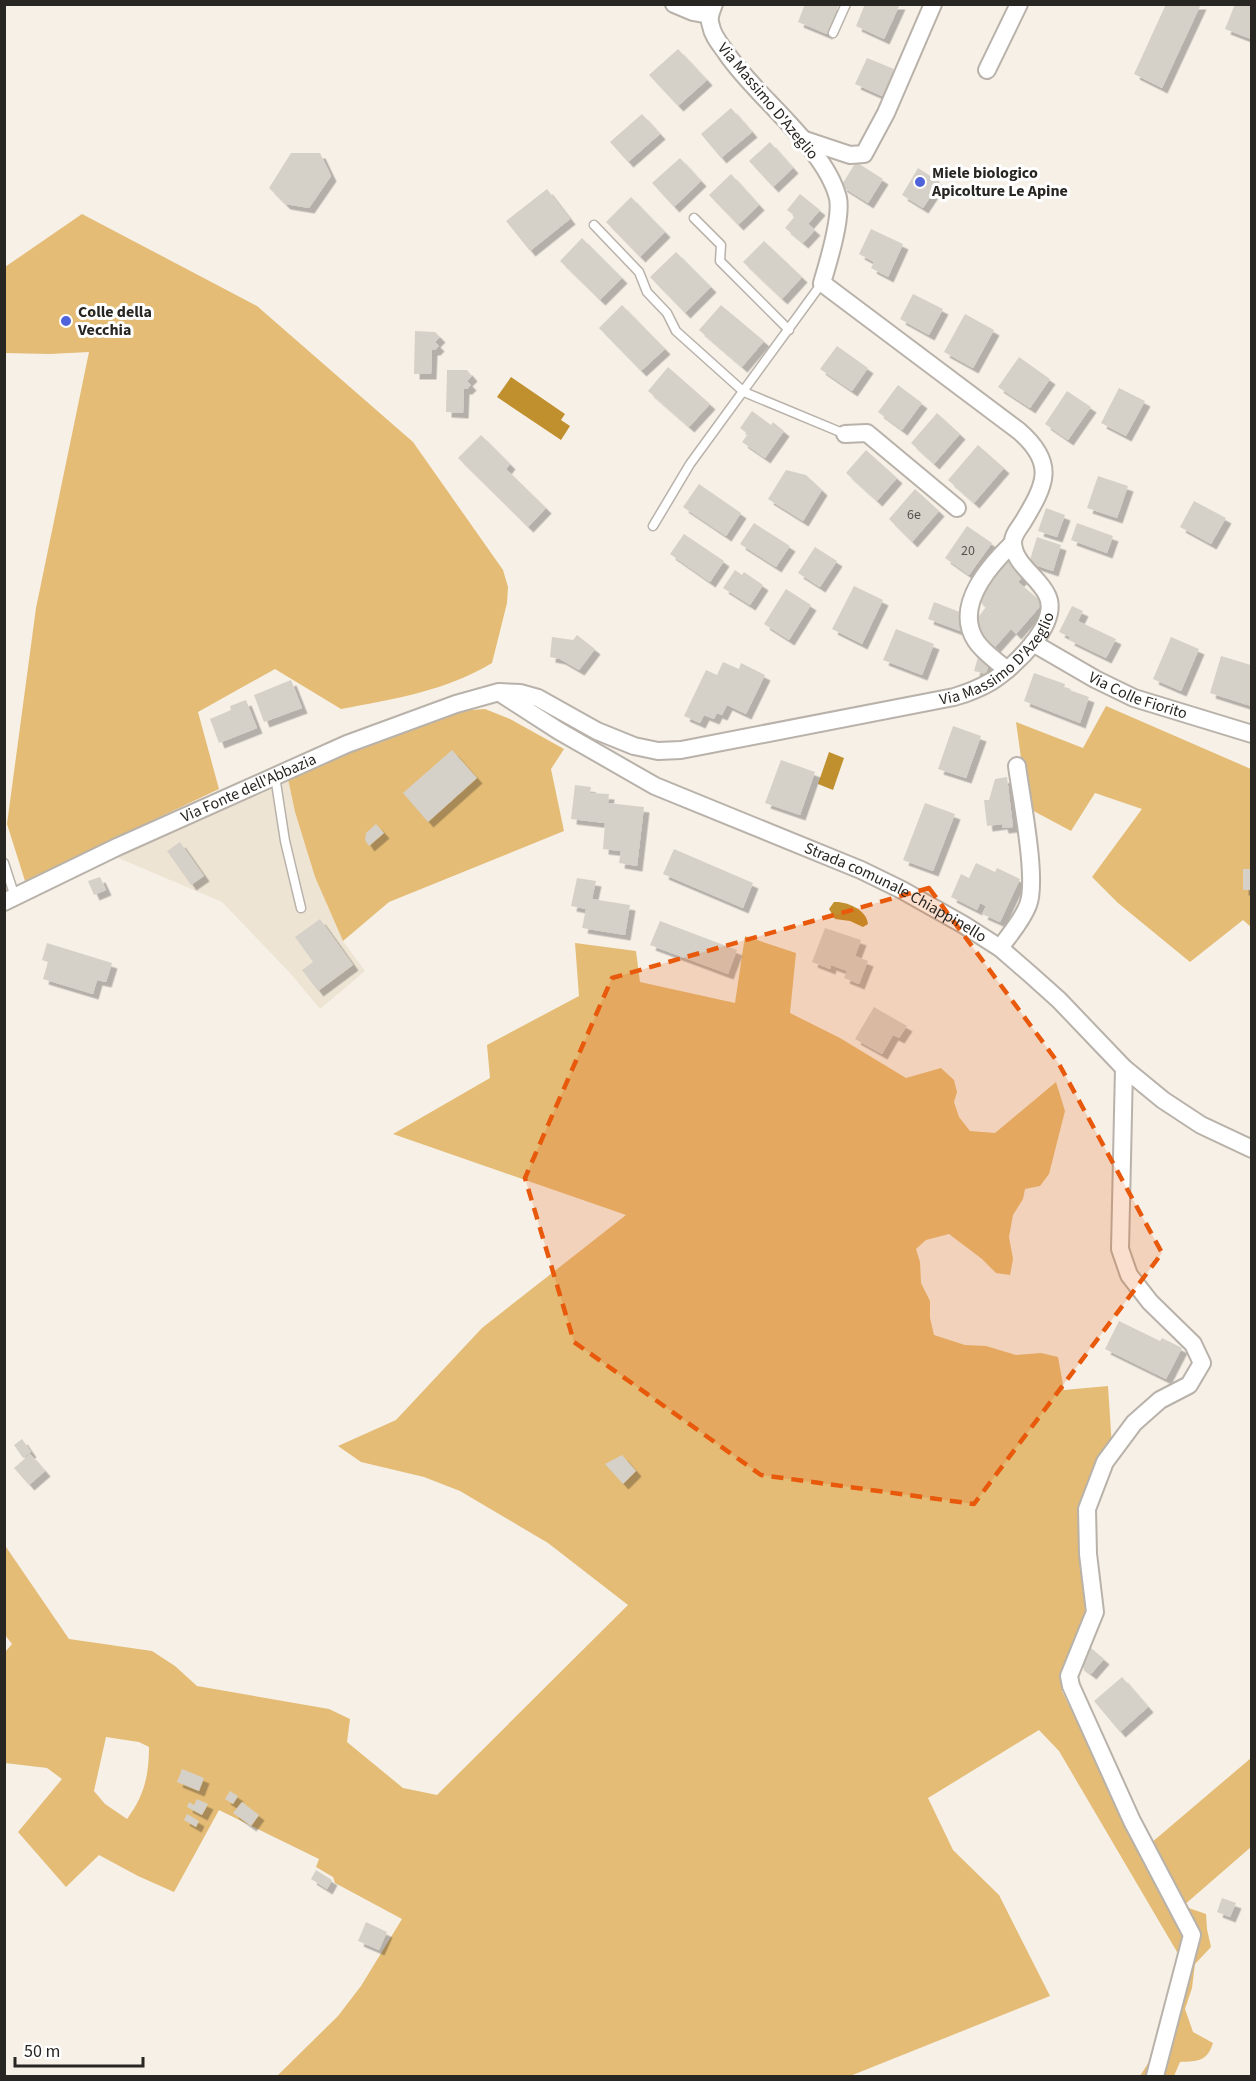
<svg xmlns="http://www.w3.org/2000/svg" width="1256" height="2081" viewBox="0 0 1256 2081" font-family="'Source Sans 3',sans-serif">
	<style>
		.built { fill: #eee4d4 }
		.green { fill: #e4bc76; fill-rule: evenodd }
		.water { fill: #c1902e }
		.building { fill: #d6d1c8; filter: url(#shadow) }
		.lines { fill: none; stroke-linecap: round; stroke-linejoin: round }
		.service-casing { stroke: #b8b2aa; stroke-width: 11 }
		.minor-casing { stroke: #b8b2aa; stroke-width: 20 }
		.service { stroke: #fff; stroke-width: 8 }
		.minor { stroke: #fff; stroke-width: 16 }
		.marked { fill: #e8590c; fill-opacity: 0.2; stroke: #e8590c; stroke-width: 4.5; stroke-dasharray: 12 8; stroke-linejoin: round }
		.poi-dot { fill: #4e63d9; stroke: #fff; stroke-width: 2 }
		.labels { text-anchor: middle; dominant-baseline: central; stroke-width: 6; stroke-linejoin: round; paint-order: stroke }
		.number-label { font-size: 14px; fill: #54514c }
		.street-label { font-size: 16px; fill: #282622; stroke: #fff }
		.poi-label { font-size: 16px; font-weight: bold; fill: #282622; stroke: #fff; text-anchor: start }
	</style>
	<defs>
		<filter id="shadow"><feDropShadow dx="5.5" dy="5.5" stdDeviation="0" flood-color="#0004"/></filter>
	</defs>
	<rect width="100%" height="100%" fill="#f6f0e7"/>
	<path class="built" d="M288,779L295,812L315,877L343,941L365,971L320,1009L290,973L222,902L116,857Z"/>
	<path class="green" d="M82,214L257,306L413,442L503,570L508,587L507,603L492,663C446,691 394,699 341,709L275,669L198,712L219,789L25,881L7,824L36,608L89,352L50,354L5,353V267Z
		M1106,706L1251,769V869H1243V890H1251V927L1243,920L1190,962L1118,903L1092,877L1142,809L1095,793L1071,831L1028,808L1016,722L1083,748Z
		M485,709L510,719L564,749L551,769L564,831L389,902L343,941L315,877L295,812L288,779L432,718L456,711Z
		M745,936L796,953L790,1013L840,1038L906,1078L941,1068L954,1080L957,1092L954,1102L959,1117L970,1131L995,1133L1056,1082L1065,1111L1049,1174L1040,1186L1025,1189L1023,1199L1013,1215L1009,1237L1013,1259L1010,1275L996,1273L982,1259L949,1234L926,1240L916,1249L920,1262L921,1283L930,1301V1318L934,1335L965,1345L986,1346L1016,1355L1041,1353L1058,1357L1064,1390L1108,1386L1113,1463L1096,1508L1097,1553L1102,1610L1072,1656L1062,1691L1087,1742L1111,1758L1151,1843L1251,1758V1847L1183,1906L1206,1914L1207,1929L1211,1947L1195,1964L1192,1988L1185,2009L1193,2032L1213,2043C1207,2062 1198,2061 1180,2062L1174,2076H1140L1159,2046L1180,1957L1059,1751L1039,1730L928,1798L953,1850L999,1895L1050,1996L850,2076H277L338,2016L361,1986L402,1919L335,1883L333,1877L316,1867L319,1859L219,1810L174,1892L138,1876L99,1855L66,1887L18,1832L62,1779L47,1768L5,1763V1652L12,1644L5,1635L4,1544L69,1639L152,1651L175,1666L197,1686L329,1709L350,1719L347,1742L403,1788L437,1795L628,1605L548,1543L460,1491L424,1477L361,1462L338,1446L396,1420L482,1328L626,1215L393,1134L490,1078L487,1045L579,996L575,943L636,951L640,982L735,1003ZM106,1737L139,1742L149,1747C149,1776 144,1796 127,1819L105,1804L94,1791Z"/>
	<path class="water" d="M511,377L565,414L561,420L570,426L561,440L497,397Z
		M829,752L844,758L833,790L818,784Z
		M834,902C847,901 867,910 868,924L863,927L850,921L835,919L829,909Z"/>
	<path class="building" d="M805,4H839L827,34L798,22Z
		M865,4H900L884,39L856,26Z
		M1166,4H1201L1162,88L1134,74Z
		M1235,4H1251V39L1225,29Z
		M678,49L707,80L678,106L649,75Z
		M867,58L894,69L882,96L855,84Z
		M731,108L752,132L721,158L701,134Z
		M642,114L660,134L628,162L610,142Z
		M770,142L793,168L773,187L749,161Z
		M291,153H320L331,176L309,208L285,204L269,188Z
		M680,158L701,181L674,207L652,183Z
		M856,162L883,179L868,203L841,186Z
		M918,168L940,182L923,208L902,195Z
		M731,174L759,205L738,225L709,195Z
		M547,189L570,219L530,251L506,221Z
		M800,194L820,210L808,224L815,230L803,243L785,228L795,216L787,210Z
		M631,197L665,232L640,257L606,222Z
		M871,229L903,244L888,277L871,268L874,262L859,254Z
		M582,238L622,278L600,300L560,261Z
		M764,241L802,277L782,299L743,262Z
		M676,252L711,287L685,313L650,277Z
		M913,294L943,309L929,335L900,319Z
		M622,305L665,349L641,371L599,328Z
		M721,305L764,341L742,367L699,330Z
		M965,314L994,330L973,368L944,352Z
		M415,331L435,332L440,337L435,342L439,346L435,350H432L431,374H414Z
		M837,346L868,368L852,391L820,369Z
		M1019,357L1050,379L1030,408L998,387Z
		M668,367L710,404L689,427L648,391Z
		M447,370H467L472,376L467,381L471,385L467,389H464L463,413L446,412Z
		M898,385L922,403L902,430L878,412Z
		M1119,388L1145,401L1126,436L1101,423Z
		M1067,391L1091,407L1068,440L1045,424Z
		M752,411L771,425L773,422L784,431L765,458L742,442L748,434L740,428Z
		M937,413L960,434L934,464L911,443Z
		M481,435L510,464L506,469L546,508L528,527L458,458Z
		M978,445L1004,468L974,503L948,480Z
		M866,450L897,478L877,501L846,473Z
		M786,470L806,475L822,490L803,521L768,499Z
		M1098,476L1128,486L1117,518L1087,508Z
		M699,484L741,513L726,536L683,507Z
		M915,489L939,511L912,542L889,519Z
		M1194,501L1226,518L1211,544L1180,527Z
		M1046,508L1065,515L1057,537L1038,531Z
		M754,523L790,546L776,567L740,544Z
		M1077,523L1113,536L1107,553L1071,540Z
		M967,526L992,543L969,575L945,558Z
		M684,534L724,561L710,582L670,554Z
		M1037,537L1061,545L1053,571L1029,563Z
		M815,547L837,561L820,587L798,573Z
		M1010,554L1025,575L1018,582L1043,603L1016,634L1011,629L995,647L975,630L973,624L986,607L977,599Z
		M735,570L742,575L744,572L763,585L750,605L723,588Z
		M854,586L883,600L862,644L832,629Z
		M786,589L811,605L789,640L764,624Z
		M934,602L965,614L963,632L928,619Z
		M1072,606L1083,611L1078,621L1116,639L1106,658L1069,640L1070,637L1059,632Z
		M896,629L934,644L922,675L883,660Z
		M577,635L595,649L579,670L560,659L550,657L552,637L573,640Z
		M1171,637L1199,649L1181,691L1153,679Z
		M1221,656L1251,665V706L1210,693Z
		M978,657L990,660L986,674L974,671Z
		M723,662L739,669L741,663L765,675L746,714L727,705L722,715L717,713L714,719L704,715L700,723L684,716L706,670L717,675Z
		M1034,673L1065,684L1064,688L1089,697L1080,723L1024,701Z
		M291,680L302,708L264,722L254,695Z
		M246,700L257,728L219,743L210,719L231,710L230,706Z
		M953,726L981,736L966,778L938,769Z
		M452,750L477,778L428,822L403,793Z
		M781,760L815,772L800,815L765,803Z
		M1007,777L1013,827L1003,828L1002,824L987,826L984,800H989L995,779Z
		M575,785L591,787L590,793L609,794L608,803L644,807L637,866L619,863L621,851L603,849L605,823L571,819Z
		M925,803L955,814L933,871L903,860Z
		M376,824L384,833L369,846L365,840L366,833Z
		M180,842L204,876L191,885L167,851Z
		M674,849L753,883L743,908L663,874Z
		M976,863L995,872L997,868L1020,879L1000,922L982,914L986,906L980,903L977,910L951,897L961,874L969,878Z
		M1243,869H1251V890H1243Z
		M100,877L106,890L94,895L88,881Z
		M577,878L596,881L592,899L630,905L625,935L582,928L586,909L571,906Z
		M320,919L353,965L318,991L302,970L313,962L295,937Z
		M660,921L737,950L728,974L650,945Z
		M825,928L861,940L855,956L868,961L859,984L844,978L847,971L831,965L830,969L812,962Z
		M47,943L112,963L106,982L97,980L93,994L43,979L48,962L42,960Z
		M874,1007L907,1026L899,1038L893,1035L882,1054L855,1039Z
		M1119,1321L1160,1341L1162,1338L1182,1348L1166,1379L1105,1349Z
		M22,1439L31,1452L23,1458L14,1445Z
		M30,1454L45,1471L29,1485L14,1468Z
		M622,1455L636,1471L623,1484L605,1464Z
		M1091,1648L1104,1659L1091,1674L1078,1664Z
		M1122,1677L1148,1707L1120,1732L1094,1701Z
		M182,1769L204,1778L199,1791L177,1782Z
		M230,1791L238,1796L233,1804L225,1799Z
		M197,1799L208,1804L202,1815L187,1807L189,1802L194,1805Z
		M242,1802L259,1815L251,1826L233,1813Z
		M187,1814L199,1821L196,1827L184,1820Z
		M316,1870L332,1880L327,1889L311,1879Z
		M1222,1898L1236,1903L1230,1917L1217,1912Z
		M366,1922L387,1932L379,1950L358,1941Z"/>
	<g class="lines">
		<g class="service-casing">
			<path id="service" d="M833,33L846,4
				M694,218L721,245L720,261L789,330
				M594,225L639,272L647,292L667,313L676,331L744,392L845,434
				M653,526L690,464L822,283
				M275,776L285,841L301,908
				M4,863L15,897"/>
		</g>
		<g class="minor-casing">
			<g id="minor">
				<path d="M674,4L693,12L709,15"/>
				<path d="M987,70L1019,4"/>
				<path d="M802,139L850,155L864,154L886,113L933,4"/>
				<path d="M845,434L867,433L957,508"/>
				<path id="s1" d="M1033,643L1095,679L1134,698L1252,734"/>
				<path d="M1007,670C997,661 983,652 976,641C953,606 989,566 1013,543"/>
				<path id="s2" d="M500,693L559,731L655,786L861,870L902,890L964,925L1000,948L1030,974L1059,1000L1124,1068L1163,1100L1201,1125L1252,1149"/>
				<path id="s3" d="M4,902L117,847L347,744L456,704L499,692L520,693L538,698L597,731L634,746L658,751L681,750L954,697C968,693 980,688 992,681C1014,667 1061,623 1047,595C1039,577 1013,564 1013,542C1013,535 1019,528 1023,522C1045,485 1057,464 1019,431L822,283C828,263 842,218 838,198C825,147 757,98 727,54C721,45 713,37 711,26C708,18 711,12 714,4"/>
				<path d="M1000,948C1009,935 1022,921 1028,905C1038,880 1021,797 1017,766"/>
				<path d="M1124,1068L1120,1249L1129,1275L1150,1302L1193,1344L1202,1363L1189,1385L1160,1400L1134,1423L1105,1462L1087,1509L1088,1554L1095,1612L1069,1676L1071,1686L1132,1821L1192,1935L1155,2076"/>
			</g>
		</g>
		<use href="#service" class="service"/>
		<use href="#minor" class="minor"/>
	</g>
	<path class="marked" d="M929,888L1059,1064L1162,1253L974,1504L761,1475L574,1342L525,1178L612,978Z"/>
	<g class="poi-dot">
		<circle cx="920" cy="182" r="6"/>
		<circle cx="66" cy="321" r="6"/>
	</g>
	<g class="labels">
		<g class="number-label">
			<text x="914" y="515">6e</text>
			<text x="968" y="551">20</text>
		</g>
		<g class="street-label">
			<text transform="translate(768 101) rotate(50)">Via Massimo D'Azeglio</text>
			<text stroke="none"><textPath href="#s3" startOffset="1070">Via Massimo D'Azeglio</textPath></text>
			<text stroke="none"><textPath href="#s1" startOffset="118">Via Colle Fiorito</textPath></text>
			<text stroke="none"><textPath href="#s3" startOffset="270">Via Fonte dell'Abbazia</textPath></text>
			<text stroke="none"><textPath href="#s2" startOffset="444">Strada comunale Chiappinello</textPath></text>
		</g>
		<g class="poi-label">
			<text x="932" y="173">Miele biologico<tspan x="932" dy="18">Apicolture Le Apine</tspan></text>
			<text x="78" y="312">Colle della<tspan x="78" dy="18">Vecchia</tspan></text>
		</g>
	</g>
	<rect width="1256" height="2081" fill="none" stroke="#282622" stroke-width="12"/>
	<path d="M15 2057v9h128v-9" fill="none" stroke="#282622" stroke-width="3"/>
	<text x="24" y="2057" font-size="18" fill="#282622" stroke="#ffffff" stroke-width="4.5" paint-order="stroke">50 m</text>
</svg>
